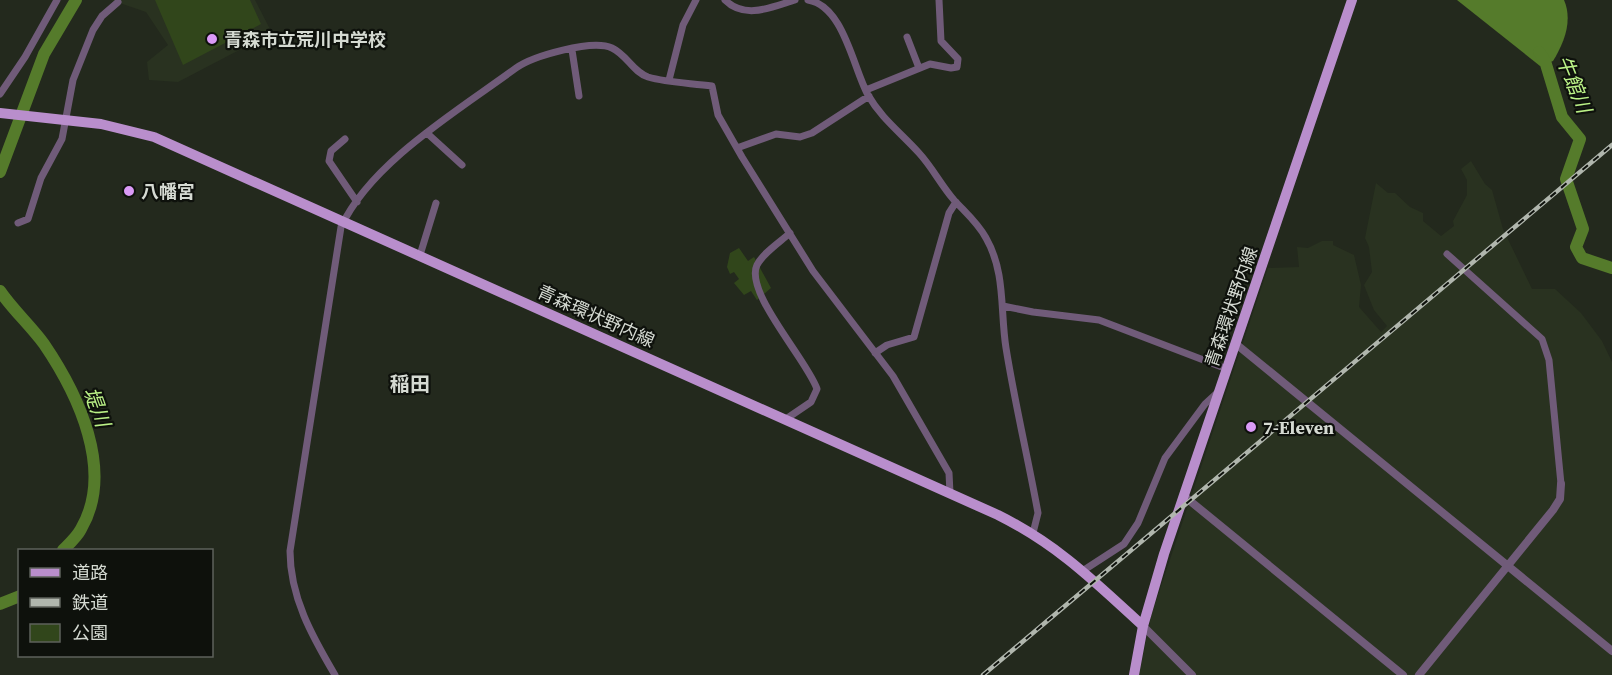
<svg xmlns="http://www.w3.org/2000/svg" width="1612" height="675" viewBox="0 0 1612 675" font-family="'Source Serif 4','Noto Sans JP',serif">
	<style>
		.built { fill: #293220 }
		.green { fill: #31461b }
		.water { fill: #557b2b }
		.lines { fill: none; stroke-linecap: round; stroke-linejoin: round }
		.river { stroke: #557b2b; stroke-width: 12 }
		.minor { stroke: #705b79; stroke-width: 7 }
		.tertiary { stroke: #705b79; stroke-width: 8 }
		.primary { stroke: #b98ecc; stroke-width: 10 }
		.rail-casing { stroke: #b0b6ad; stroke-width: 4.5 }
		.rail { stroke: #0e110c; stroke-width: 2; stroke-dasharray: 7; stroke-linecap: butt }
		.poi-dot { fill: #da9af6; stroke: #0e110c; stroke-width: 2 }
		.labels { text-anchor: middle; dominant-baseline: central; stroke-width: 4.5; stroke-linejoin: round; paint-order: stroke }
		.poi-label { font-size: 18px; font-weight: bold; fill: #d5dad2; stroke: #0e110c; text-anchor: start }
		.street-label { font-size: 18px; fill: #d5dad2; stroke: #0e110c }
		.water-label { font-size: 20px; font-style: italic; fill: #bbf287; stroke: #0e110c }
		.neighbourhood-label { font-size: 20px; font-weight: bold; fill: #d5dad2; stroke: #0e110c }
	</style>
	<rect width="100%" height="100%" fill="#23291d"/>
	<path class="built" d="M111,0H255L272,33L178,82L149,80L147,62L168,45L146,12Z
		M1471,161L1485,184L1492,190L1503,229L1532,289H1555L1581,313L1602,341L1612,362V675H1139L1151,616L1268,268L1299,267L1297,247L1308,248L1322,241H1333V245L1354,255L1361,285L1359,307L1381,332L1387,326L1374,310L1364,285L1372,272L1369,247L1365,238L1376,183L1388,193H1395L1410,207L1423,213V221L1441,236L1454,226L1453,221L1467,195V180L1461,169Z"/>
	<path class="green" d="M155,0H250L261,24L183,65Z
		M739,248L748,261L754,257L771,288L757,300L751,291L744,295L734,283L739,279L734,272L730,274L727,267L730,253Z"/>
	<path class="water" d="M1457,0H1564C1573,21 1564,43 1553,61L1540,66Z"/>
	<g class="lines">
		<path class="river" d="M1539,52L1545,61L1562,117L1580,139L1566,179L1583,229L1576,247L1582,258L1612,268
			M0,172L44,54L76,0
			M0,291C13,310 30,325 44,344C78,394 115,471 81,529C77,537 69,544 63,550
			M0,604L20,596"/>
		<path class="minor" d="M725,0C745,20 772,7 795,0
			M808,0C844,6 853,68 868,95C881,118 901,133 919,153C932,167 941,185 954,200C965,212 978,223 986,238C1006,273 1000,311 1006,348C1015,404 1028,458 1038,513L1033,533
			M907,37L919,68
			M572,50L579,96
			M669,80L683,25L696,0
			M866,90L930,64L951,68L957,67L958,59L941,41L939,0
			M0,94L25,57L57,0
			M428,134L462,165
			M345,139L331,151L329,161L357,202
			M737,148L776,134L800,137L812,133L869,96
			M18,223L28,219L41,178L62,139L73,80L93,30L102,16L118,2
			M1447,254L1542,339L1549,360L1561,484
			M420,255L436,203
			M1003,306L1033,312L1099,320L1227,369
			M875,353L887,345L914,337L949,213L956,202
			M786,419L811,402L817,389C807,360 744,292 757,265C763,253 780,242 790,233
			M1084,570L1124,544L1138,523L1165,458L1205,404L1218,392
			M335,675C312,636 290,597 290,551L341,227C371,162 459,110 516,68C533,56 592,39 612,48C627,55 633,72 648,77C668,83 691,83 712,86L718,115L742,157L813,271L893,376L949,473L950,493"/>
		<path class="tertiary" d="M1236,344L1612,651
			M1184,496L1403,675
			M1143,626L1192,675
			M1419,675L1553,510L1560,499L1561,484"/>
		<path class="primary" d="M0,113L101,124L154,137L998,515C1058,545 1094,581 1143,626
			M1134,675L1143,626L1164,554L1352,0"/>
		<g class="rail-casing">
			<path id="rail" d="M983,675L1612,145"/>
		</g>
		<use href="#rail" class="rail"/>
	</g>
	<g class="poi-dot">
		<circle cx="212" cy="39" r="6"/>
		<circle cx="129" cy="191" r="6"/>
		<circle cx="1251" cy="427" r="6"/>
	</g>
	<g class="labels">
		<g class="poi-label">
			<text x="224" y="39">青森市立荒川中学校</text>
			<text x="141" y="191">八幡宮</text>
			<text x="1263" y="427">7-Eleven</text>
		</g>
		<g class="street-label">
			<text transform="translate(1231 307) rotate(-71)">青森環状野内線</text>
			<text transform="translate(596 316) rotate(24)">青森環状野内線</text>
		</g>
		<g class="water-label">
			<text transform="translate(1574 84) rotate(68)">牛館川</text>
			<text transform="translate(97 407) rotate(70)">堤川</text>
		</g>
		<g class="neighbourhood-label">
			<text x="410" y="384">稲田</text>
		</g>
	</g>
	<rect x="18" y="549" width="195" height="108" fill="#0e110c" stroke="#5e615b" stroke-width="1.5"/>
	<rect x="30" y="568" width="30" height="9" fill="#b98ecc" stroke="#5e615b" stroke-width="1.5"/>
	<text x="72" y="579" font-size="18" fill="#d5dad2">道路</text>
	<rect x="30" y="598" width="30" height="9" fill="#b0b6ad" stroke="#5e615b" stroke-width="1.5"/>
	<text x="72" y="609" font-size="18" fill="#d5dad2">鉄道</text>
	<rect x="30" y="624" width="30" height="18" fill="#31461b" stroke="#5e615b" stroke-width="1.5"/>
	<text x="72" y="639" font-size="18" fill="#d5dad2">公園</text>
</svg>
